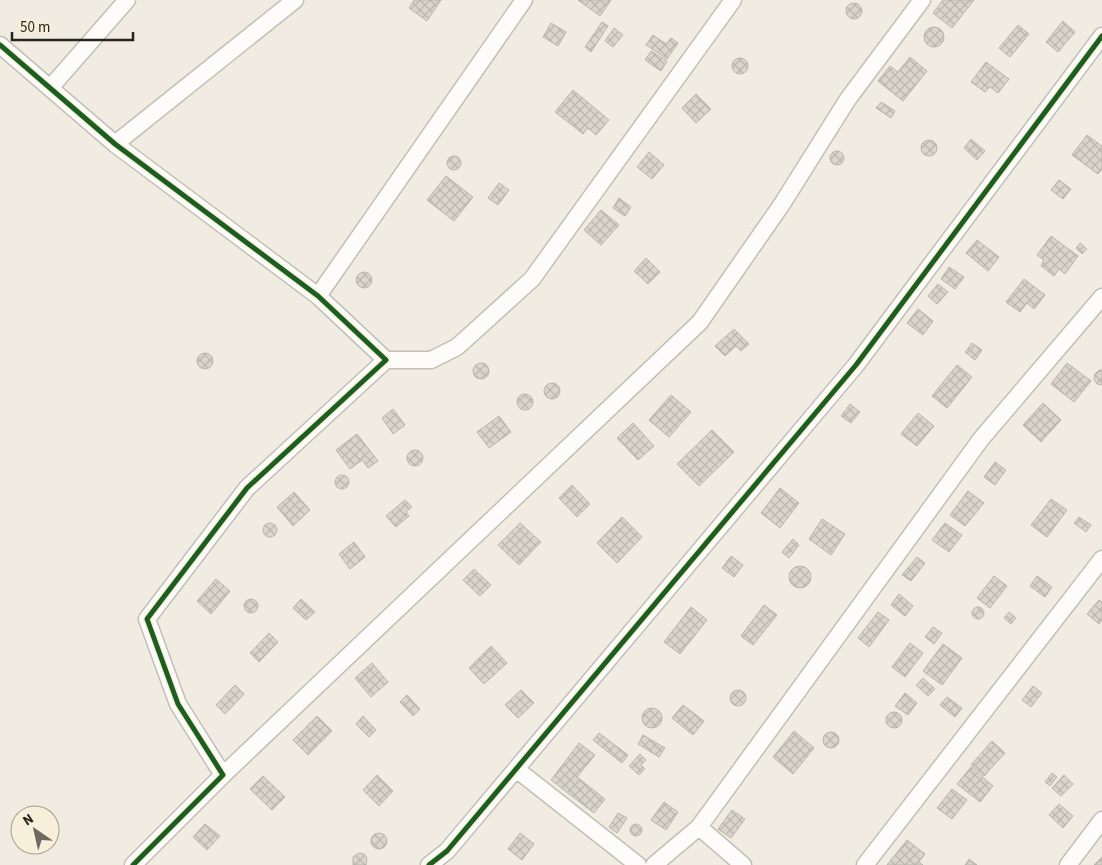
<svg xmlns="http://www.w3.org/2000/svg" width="1102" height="865" viewBox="0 0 1102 865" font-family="'Source Sans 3',sans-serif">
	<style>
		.building { fill: url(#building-cross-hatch); stroke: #b9b6ad }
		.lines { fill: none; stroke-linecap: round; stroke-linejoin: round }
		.minor-casing { stroke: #c2bfb6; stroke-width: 19 }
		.minor { stroke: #fdfcfa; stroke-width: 16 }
		.cycleway-casing { stroke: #f8efda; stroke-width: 8 }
		.cycleway { stroke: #1b5e20; stroke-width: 5 }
	</style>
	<defs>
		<pattern id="building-cross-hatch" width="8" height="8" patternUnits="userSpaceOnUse" patternTransform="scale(1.25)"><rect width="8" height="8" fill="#d9d5cc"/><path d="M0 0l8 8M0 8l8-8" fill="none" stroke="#bab7af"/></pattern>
	</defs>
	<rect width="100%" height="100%" fill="#f1ece1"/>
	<path class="building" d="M414,0H441L427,21L409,8Z
		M578,0H611L600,16Z
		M943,0H974L952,28L933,13Z
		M846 11a8 8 0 1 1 16 0a8 8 0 1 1-16 0Z
		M1063,21L1075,32L1058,52L1046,42Z
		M602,22L608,26L591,52L585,47Z
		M551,23L566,32L558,46L543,37Z
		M1018,25L1029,34L1010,57L999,48Z
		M924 37a10 10 0 1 1 20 0a10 10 0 1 1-20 0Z
		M614,28L623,35L613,47L605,41Z
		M653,35L666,44L671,38L678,43L667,59L646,45Z
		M651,51L667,61L661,71L645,60Z
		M910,57L927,71L903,101L878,81L890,66L898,72Z
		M732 66a8 8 0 1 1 16 0a8 8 0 1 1-16 0Z
		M986,62L1009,79L998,93L990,87L985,92L971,82Z
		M573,90L609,120L596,135L588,128L583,134L555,112Z
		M696,94L711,109L696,123L682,108Z
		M881,102L895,111L891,118L876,108Z
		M1087,135L1102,146V169L1098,174L1072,155Z
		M971,139L985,151L977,160L964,148Z
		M921 148a8 8 0 1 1 16 0a8 8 0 1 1-16 0Z
		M830 158a7 7 0 1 1 14 0a7 7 0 1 1-14 0Z
		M649,152L664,165L652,179L637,167Z
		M447 163a7 7 0 1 1 14 0a7 7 0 1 1-14 0Z
		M446,176L473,197L454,221L427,200Z
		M1059,180L1071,189L1063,199L1051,190Z
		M499,183L509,190L498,205L488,198Z
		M619,198L631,207L625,216L613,208Z
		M601,210L619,225L601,245L584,230Z
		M1051,236L1078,256L1065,274L1059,269L1054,276L1041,266L1044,260L1037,255Z
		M977,240L999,257L988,271L966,253Z
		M1080,243L1087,249L1082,254L1076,248Z
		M646,258L660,272L648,284L634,271Z
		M949,267L964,277L955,289L941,279Z
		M356 280a8 8 0 1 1 16 0a8 8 0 1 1-16 0Z
		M1024,279L1045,295L1034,309L1027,303L1020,312L1006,302Z
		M938,284L948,292L937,304L928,296Z
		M918,309L933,321L923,335L907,323Z
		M734,329L749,344L741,351L736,346L725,356L715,346Z
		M972,343L982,350L975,360L965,352Z
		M197 361a8 8 0 1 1 16 0a8 8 0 1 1-16 0Z
		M1067,363L1091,381L1074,402L1051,384Z
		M473 371a8 8 0 1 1 16 0a8 8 0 1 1-16 0Z
		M957,365L972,377L947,408L932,396Z
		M1099,370H1102V385L1097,384L1094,379L1095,374Z
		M544 391a8 8 0 1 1 16 0a8 8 0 1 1-16 0Z
		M517 402a8 8 0 1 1 16 0a8 8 0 1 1-16 0Z
		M671,395L691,412L669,437L649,420Z
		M1043,403L1061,420L1041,442L1023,425Z
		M850,404L860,412L851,423L841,416Z
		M393,409L405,425L393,434L382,418Z
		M918,413L934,426L917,446L901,434Z
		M499,416L511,432L489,448L477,432Z
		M633,423L654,446L638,460L617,438Z
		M712,430L734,452L699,486L677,464Z
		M357,434L378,461L368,468L362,460L350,469L336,450Z
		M407 458a8 8 0 1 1 16 0a8 8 0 1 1-16 0Z
		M995,462L1006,470L995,485L984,477Z
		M335 482a7 7 0 1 1 14 0a7 7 0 1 1-14 0Z
		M572,485L590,504L577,517L559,498Z
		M780,488L799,503L780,528L761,513Z
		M968,491L984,503L965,526L950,515Z
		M294,492L310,510L293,526L277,507Z
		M1051,499L1067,510L1047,537L1031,525Z
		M405,500L412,507L406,512L409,516L396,527L386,516Z
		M622,517L642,537L617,563L597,543Z
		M1079,517L1091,525L1086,532L1074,523Z
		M822,519L845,534L831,555L809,539Z
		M263 530a7 7 0 1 1 14 0a7 7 0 1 1-14 0Z
		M520,523L541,542L519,565L498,545Z
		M945,523L962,535L949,552L932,540Z
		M793,539L799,545L789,558L782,552Z
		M354,542L365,557L350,569L339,554Z
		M731,556L743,565L734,577L722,568Z
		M917,557L925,563L911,581L902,575Z
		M789 577a11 11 0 1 1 22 0a11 11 0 1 1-22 0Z
		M474,569L491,585L480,596L463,580Z
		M994,576L1007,586L990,608L977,598Z
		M1037,576L1052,587L1045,597L1030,586Z
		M216,579L230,591L211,614L197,601Z
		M899,594L913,606L905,616L891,605Z
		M244 606a7 7 0 1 1 14 0a7 7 0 1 1-14 0Z
		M301,599L315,612L306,620L293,608Z
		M1099,600L1102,602V620L1099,624L1087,614Z
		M764,605L777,615L753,645L741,636Z
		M972 613a6 6 0 1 1 12 0a6 6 0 1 1-12 0Z
		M691,607L707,620L680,654L664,642Z
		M878,612L889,620L869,647L858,638Z
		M1009,612L1016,618L1011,624L1004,618Z
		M933,627L942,633L934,644L925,637Z
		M269,633L278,642L259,662L250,653Z
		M910,643L923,653L905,677L892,667Z
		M943,644L962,658L942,685L923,671Z
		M491,646L507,663L484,684L469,668Z
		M372,663L388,682L371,697L355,678Z
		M923,678L935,689L928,696L916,685Z
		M235,685L244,694L225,714L216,705Z
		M1033,686L1042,693L1031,707L1022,700Z
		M521,690L534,703L518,718L505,705Z
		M730 698a8 8 0 1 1 16 0a8 8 0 1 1-16 0Z
		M905,693L917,703L908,715L895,706Z
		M407,695L420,709L413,716L400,702Z
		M947,697L962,708L955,717L940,705Z
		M683,705L704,721L693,735L672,718Z
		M642 718a10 10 0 1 1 20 0a10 10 0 1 1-20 0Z
		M886 720a8 8 0 1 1 16 0a8 8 0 1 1-16 0Z
		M317,716L332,731L308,755L293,740Z
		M363,716L376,730L369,737L356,724Z
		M794,731L814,748L793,774L773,757Z
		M823 740a8 8 0 1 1 16 0a8 8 0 1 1-16 0Z
		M599,733L628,755L622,763L593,740Z
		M643,735L665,748L659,757L638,744Z
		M992,741L1005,753L984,776L971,765Z
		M579,743L595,755L577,777L605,799L594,813L551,780Z
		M640,754L646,760L641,765L645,769L639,775L629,766Z
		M971,767L993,786L980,802L957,784Z
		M1052,773L1057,777L1050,786L1045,782Z
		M377,775L393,791L379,806L363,790Z
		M1064,775L1073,784L1061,796L1052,788Z
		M263,776L285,797L272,810L250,789Z
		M952,789L967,800L952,819L937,808Z
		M664,802L678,812L666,830L651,820Z
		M1059,804L1073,816L1063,828L1049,815Z
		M732,810L745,819L731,838L718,829Z
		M618,813L627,818L617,833L609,827Z
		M205,824L220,836L207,850L193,837Z
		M630 830a6 6 0 1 1 12 0a6 6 0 1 1-12 0Z
		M520,833L534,844L522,860L508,849Z
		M371 841a8 8 0 1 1 16 0a8 8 0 1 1-16 0Z
		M907,840L925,854L919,862L923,865H887Z
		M359,853L364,854L367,858L366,865H353V857Z
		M1102,857V865H1094Z
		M969,859L977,865H965Z"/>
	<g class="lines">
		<g class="minor-casing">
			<path id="minor" d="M0,45L115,144L318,296L386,360L247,488L147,619L178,704L223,775L133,865
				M50,88L127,0
				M115,144L295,0
				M318,296L524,0
				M386,360H431L457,347L532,279L733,0
				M516,769L638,865
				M223,775L700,322L782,204L848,99L922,0
				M699,827L743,865
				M429,865L447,851L856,365L1102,36
				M654,865L699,827L981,439L1102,297
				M865,865L1102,559
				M1068,865L1102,820"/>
		</g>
		<use href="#minor" class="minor"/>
		<g class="cycleway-casing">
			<path id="cycleway" d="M0,45L115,144L318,296L386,360L247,488L147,619L178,704L223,775L133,865
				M429,865L447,851L856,365L1102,36"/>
		</g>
		<use href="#cycleway" class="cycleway"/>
	</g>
	<g transform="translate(35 830) rotate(326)"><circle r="24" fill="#f8efda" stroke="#a49e8e"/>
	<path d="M0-4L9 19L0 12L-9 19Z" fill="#6e6a61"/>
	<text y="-8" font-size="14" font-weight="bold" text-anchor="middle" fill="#27241c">N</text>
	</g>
	<path d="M12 32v8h121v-8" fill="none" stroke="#27241c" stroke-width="2.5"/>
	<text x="20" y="32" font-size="15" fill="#27241c" stroke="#f8efda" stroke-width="4" paint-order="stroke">50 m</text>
</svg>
